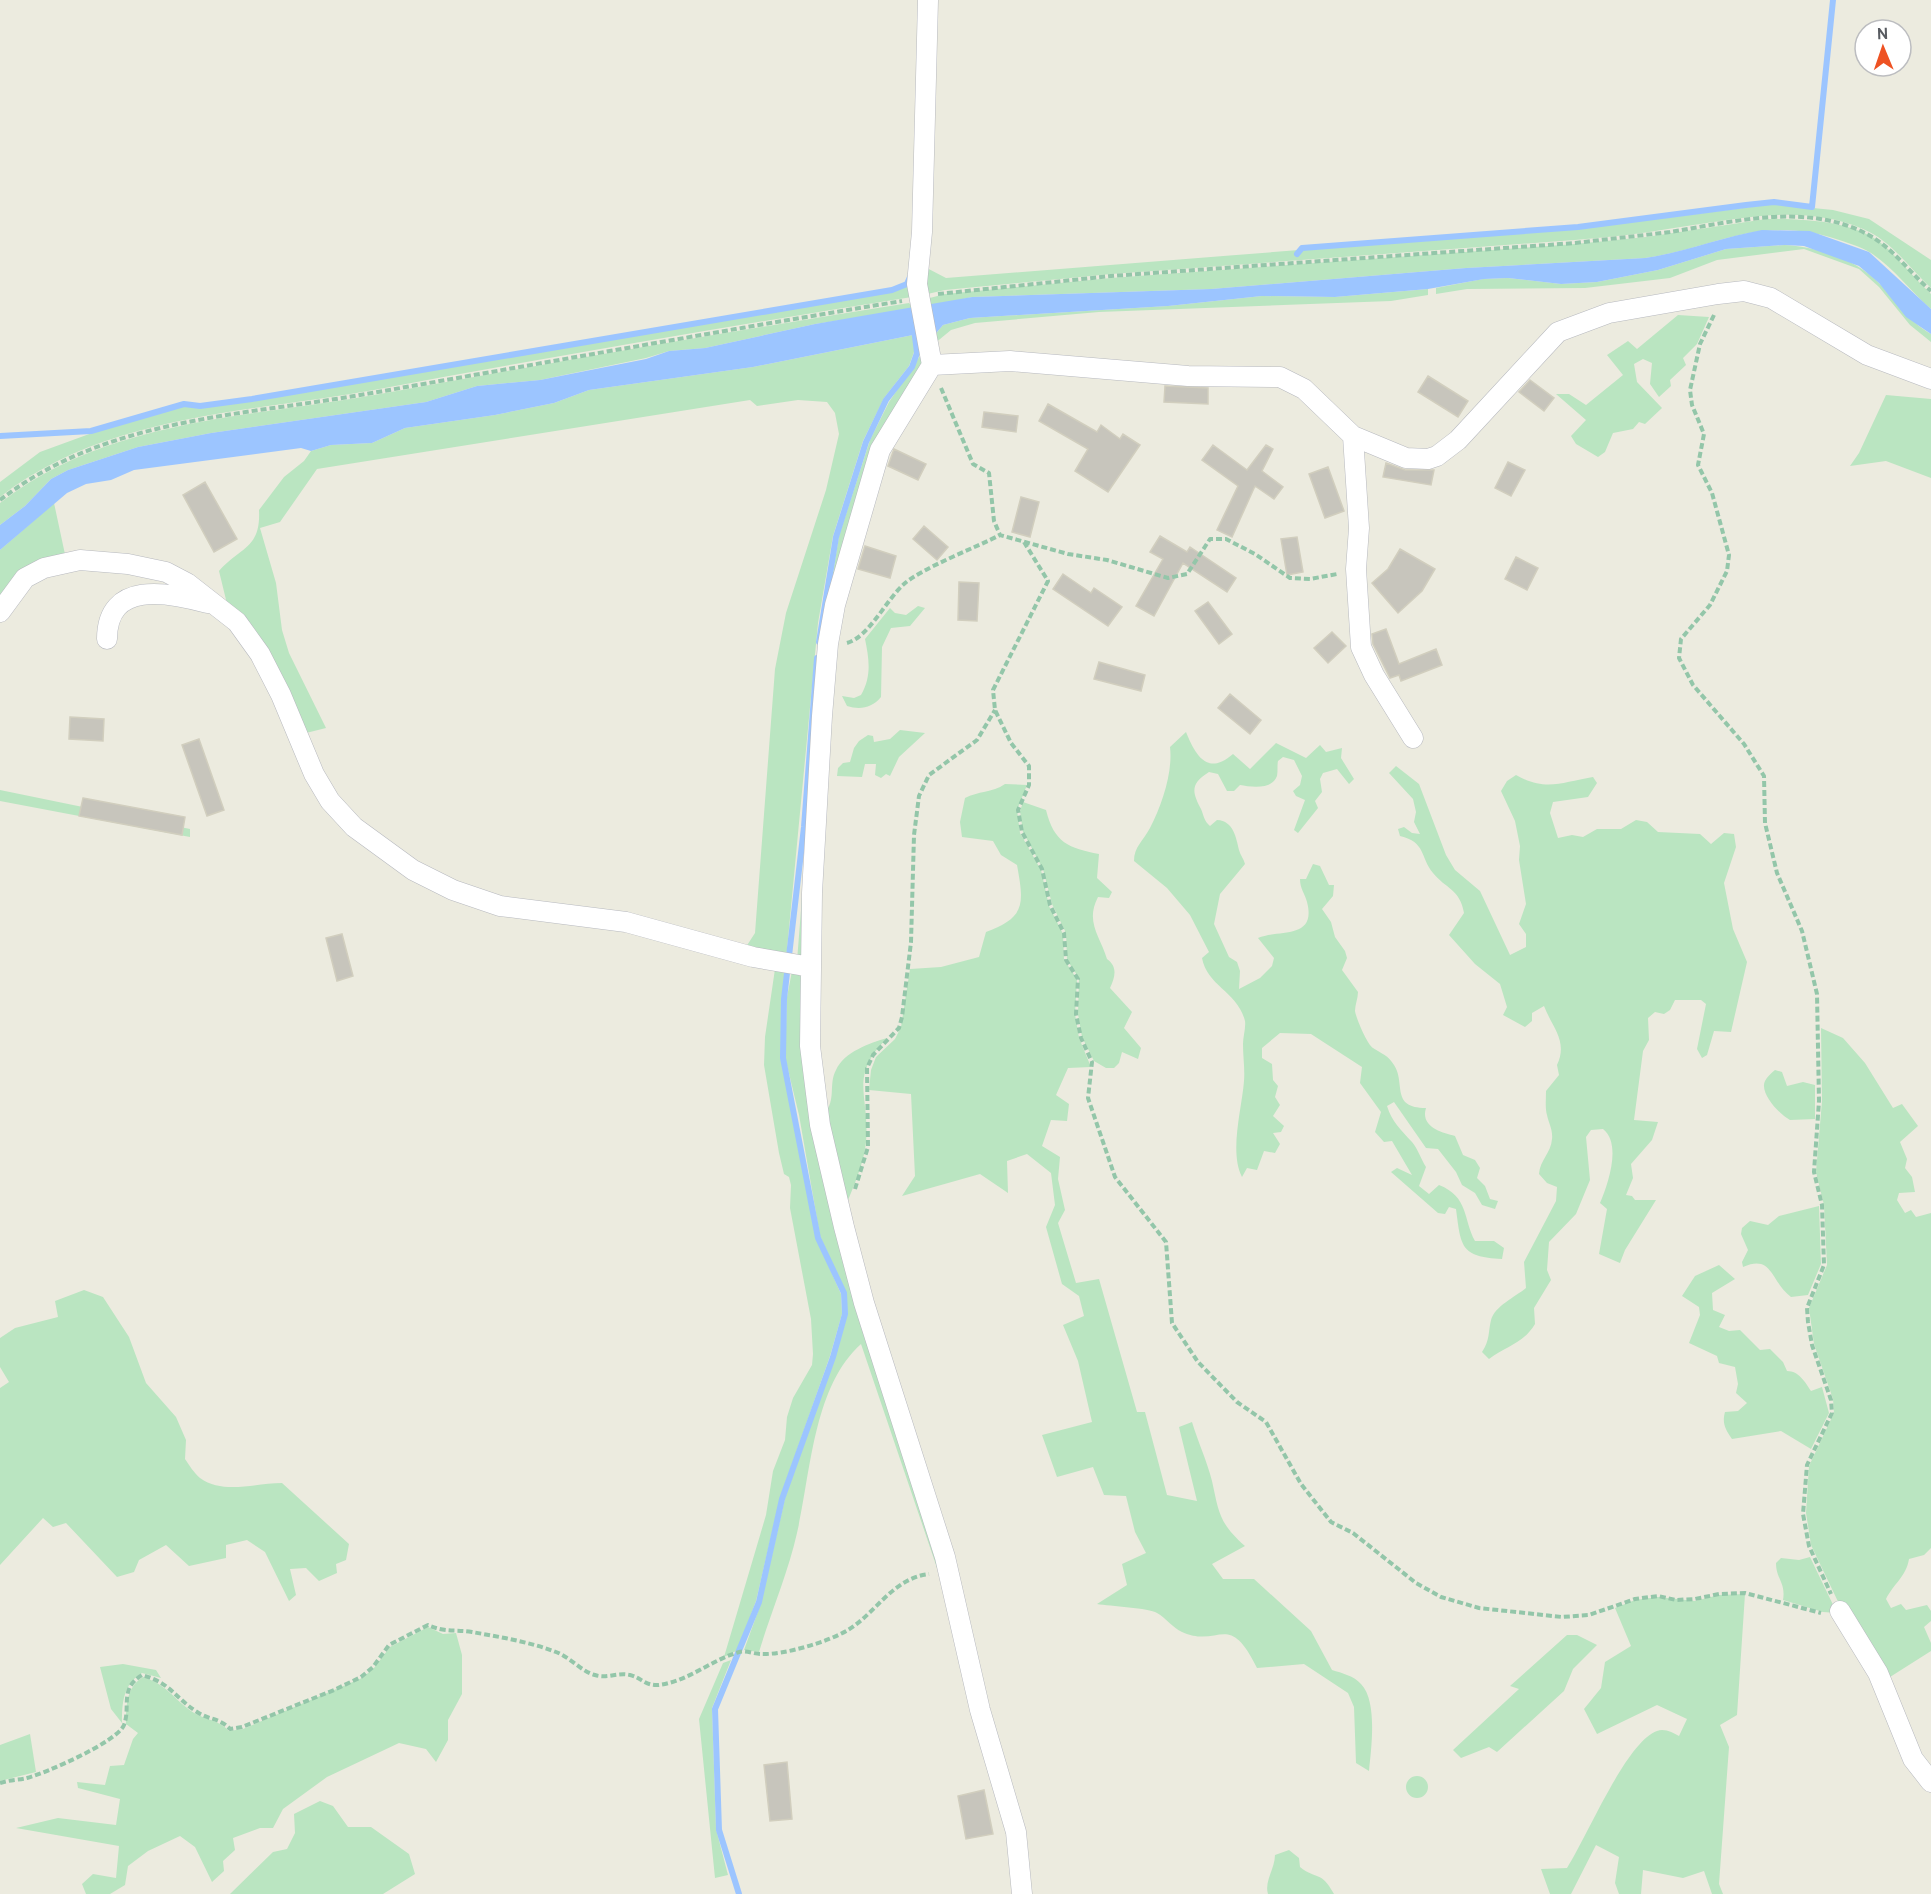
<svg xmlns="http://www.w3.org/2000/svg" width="1931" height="1894" viewBox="0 0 1931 1894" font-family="Overpass,sans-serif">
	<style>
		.green { fill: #bae5c1 }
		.water { fill: #9cc5ff }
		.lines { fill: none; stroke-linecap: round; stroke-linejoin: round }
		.stream { stroke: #9cc5ff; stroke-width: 6 }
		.building { fill: #c7c5bc; stroke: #d1cebe; stroke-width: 1.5 }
		.street-casing { stroke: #b7b9bf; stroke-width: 21 }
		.path { stroke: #93c6a9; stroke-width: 4; stroke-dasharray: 6 3; stroke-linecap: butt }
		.street { stroke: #fff; stroke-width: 20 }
	</style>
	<rect width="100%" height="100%" fill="#ecebdf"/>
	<path class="green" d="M1774,204L1833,210L1869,219L1931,260V288C1909,268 1892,241 1863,229C1802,203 1737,219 1674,228C1641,234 1608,237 1575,240L1111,274L945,290L923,295V266L946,278L1299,250L1296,253L1299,255L1303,249L1578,229Z
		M1766,219C1805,219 1860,220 1889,250C1904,265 1916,280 1931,294V309C1910,291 1894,268 1871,253C1860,246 1845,242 1833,238C1757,215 1715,248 1645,258L1466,268L1211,289L972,297L928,307L926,299L945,294L1111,278L1575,244L1646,237Z
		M1785,245C1818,247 1855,259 1878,282C1896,300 1908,321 1931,334V342L1910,325L1879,287L1859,269L1804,249L1717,260L1670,278L1585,288L1467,289L1436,294V288L1483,279L1508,278L1561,284L1597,282L1658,270L1726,249Z
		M907,285L918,296C736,325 555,356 374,390C247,413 107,414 0,497V482L40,452L92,433L184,406L200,408L253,401L892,291Z
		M1428,289V295L1391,301L1099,312L975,323L951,330L934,344L932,338L943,325L970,318L1168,306L1262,296L1335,297Z
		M909,303L915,309L815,324L705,348L669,351L646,358L540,380L477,386L426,402L211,433L138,447L68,470L51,479L25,506L0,525V503C110,418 249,418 380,394C556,362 732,331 909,303Z
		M1678,315L1709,317L1697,344L1683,358L1686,365L1670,380L1671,386L1659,397L1650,384L1652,363L1643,359L1634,364L1637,382L1662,408L1645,424L1639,422L1633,429L1613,433L1605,452L1598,457L1576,444L1571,436L1586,420L1556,394H1569L1586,405L1623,375L1607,355L1628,341L1637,349Z
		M913,335L920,338L926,355L833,597L808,956L797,961L817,707L826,616L839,536L870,440L889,402L920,356L914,337V352L909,366L884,398L863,441L833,536L818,623L786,960L744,950L755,933L775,669L786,613L826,490L839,434L835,413L827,402L798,400L757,406L750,400L317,469L280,522L260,528L276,583L282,630L289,653L326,728L302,734L229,612L219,571C240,547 261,549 259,510L284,477L304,461L311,451L331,445L372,443L405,428L495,415L554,403L589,390L753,367Z
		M1886,395L1931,399V478L1886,461L1850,466L1859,453Z
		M54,503L66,559L0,604V550Z
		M918,606L925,608L910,626L891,628L882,647L881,697C872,708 860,710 847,706L842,696L854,698L861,695C872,676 869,659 865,639L890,608L895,613L906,615Z
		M900,730L925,733L899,757L890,776L886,774L881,778L875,775L876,764H865L862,777L837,776L838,768L843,763L850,762L854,748L859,741L868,735L873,736L874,742L890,739Z
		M1186,732C1195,754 1207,777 1233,754L1250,769L1276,743L1306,758L1320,745L1326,752L1342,748L1341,758L1354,779L1349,784L1337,769L1323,773L1320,779L1322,792L1315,801L1318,808L1298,833L1294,830L1305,800L1296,796L1293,791L1300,785L1302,776L1294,760L1283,757L1278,761C1277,765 1278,771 1277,776C1272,790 1251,787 1240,785L1234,791H1227L1218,774L1209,772C1190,784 1192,792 1201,809C1204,816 1204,821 1210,826L1217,820C1234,821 1236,838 1239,850C1240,855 1244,859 1245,864L1220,894L1214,924L1229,957L1237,962L1240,971L1239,989L1260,978L1272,966L1274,958L1258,938C1278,929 1317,940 1307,902C1305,894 1300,889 1300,879H1306L1313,864L1320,866L1329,885H1334L1333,896L1322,909L1331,922L1335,937L1345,951L1347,958L1342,970L1358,992C1358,998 1355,1005 1355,1011C1356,1018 1367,1044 1373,1048C1382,1054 1388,1055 1394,1065C1406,1083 1390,1108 1426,1108C1420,1127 1442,1133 1455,1136L1463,1155L1475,1160L1480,1168L1477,1178L1485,1186L1490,1199L1498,1201L1495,1209L1482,1205L1475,1193L1462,1185L1456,1172L1438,1149L1426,1148L1394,1102L1387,1106C1392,1122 1401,1130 1412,1142C1418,1149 1421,1159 1426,1167L1419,1186L1429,1194L1439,1185C1469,1197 1463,1219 1475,1241H1494L1504,1248L1502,1259C1460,1257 1461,1246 1456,1209L1449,1207L1445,1214L1438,1213L1391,1172L1397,1168L1412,1175L1392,1141L1384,1142L1375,1132L1381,1112L1360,1083L1362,1067L1311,1034L1280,1033L1262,1048V1058L1272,1064L1273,1080L1278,1086L1275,1097L1280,1105L1273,1116L1284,1126L1281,1132L1273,1133L1280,1144L1275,1153L1264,1151L1257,1170L1247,1168L1242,1177C1229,1152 1242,1108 1244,1081C1245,1069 1243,1057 1243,1044C1243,1037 1246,1028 1245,1021C1238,992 1207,986 1202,958L1209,952L1190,915L1167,888L1134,861C1134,847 1143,841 1150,828C1162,805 1173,772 1170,747Z
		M1396,766L1419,784L1446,855L1455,870L1480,891L1510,955L1526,947V934L1519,924L1526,904L1519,860L1520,846L1515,821L1501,791L1507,781L1516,775C1546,792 1562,782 1593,777L1597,783L1588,797L1553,802L1550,813L1558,838L1572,835L1583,837L1597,829H1621L1636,820L1647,822L1658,832L1700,834L1711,844L1724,833L1734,834L1736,847L1724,883L1733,929L1747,962L1731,1032L1714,1031L1707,1055L1702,1058L1697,1049L1706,1004L1701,1000H1675L1670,1010L1664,1014L1655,1012L1648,1018L1649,1040L1643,1051L1634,1120L1658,1122L1652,1140L1631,1164L1633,1178L1626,1195L1632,1196L1635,1200H1656L1625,1250L1620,1263L1599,1254L1607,1209L1600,1203C1608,1184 1622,1144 1603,1129L1591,1130L1586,1137L1590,1180L1576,1214L1549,1242L1547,1270L1551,1280L1534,1308L1535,1324C1523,1344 1506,1346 1489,1359L1482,1352C1490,1340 1488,1333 1491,1320C1495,1306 1515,1297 1526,1288L1524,1262L1556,1201L1557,1187L1547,1183L1539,1174C1540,1160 1551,1153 1552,1139C1553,1130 1549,1124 1547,1115C1545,1108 1546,1099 1546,1091L1559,1075L1557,1065C1568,1041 1553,1029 1544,1006L1532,1013V1021L1525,1027L1503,1015L1507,1007L1500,984L1475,964L1449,935L1464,913C1460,889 1446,889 1433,873C1420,857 1426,842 1400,836L1398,829L1404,827L1412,833L1420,834L1414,822L1416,812L1413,799L1389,773Z
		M1005,784L1027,785L1017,810L1020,833L1041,870L1049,906L1063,934L1064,960L1077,979L1075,1014L1079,1038L1091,1067L1068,1068L1056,1095L1069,1104L1067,1121L1051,1120L1042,1146L1060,1157L1058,1179L1065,1210L1058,1223L1076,1283L1099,1279L1137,1412H1145L1167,1495L1197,1501L1179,1427L1192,1422C1198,1442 1207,1461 1212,1481C1219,1513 1219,1523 1245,1546L1212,1564L1223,1579H1254L1311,1631L1332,1670C1342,1673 1354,1676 1361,1684C1378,1701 1371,1750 1369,1771L1356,1763L1354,1707L1348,1693L1304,1664L1257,1668C1228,1609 1220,1649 1182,1632C1173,1628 1166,1618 1157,1613C1149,1608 1110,1606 1097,1604L1127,1585L1122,1564L1146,1553L1135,1532L1126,1496L1104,1495L1093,1467L1057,1477L1042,1435L1092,1422L1078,1361L1063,1325L1084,1316L1079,1296L1062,1284L1046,1227L1055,1205L1051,1173L1027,1154L1007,1161L1008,1193L980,1174L902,1196L915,1176L911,1094L869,1090L871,1070L876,1057L895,1039L901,1027L910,969L941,967L979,957L986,932C1026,917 1024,904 1017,865L1001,855L993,841L962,837L960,822L965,798C978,791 992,793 1005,784Z
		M0,790L190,829V837L0,801Z
		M1023,802L1046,810C1054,843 1069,848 1099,854L1097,878L1112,892L1109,898L1098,897C1085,922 1100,936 1107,959C1118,967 1115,977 1110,988L1132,1012L1124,1028L1141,1048L1138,1059L1122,1052L1119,1063L1114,1068H1106L1094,1061L1082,1037L1078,1014L1079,978L1067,960L1066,933L1052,904L1043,869L1023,832L1020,811Z
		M775,969L785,971L781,1058L816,1238L841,1294L842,1314L830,1356L780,1498L756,1601L738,1650L724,1657L766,1515L773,1471L785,1440L787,1417L793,1398L812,1365L813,1354L811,1319L790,1208L791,1185L789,1177L784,1174L779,1153L764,1065L765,1037Z
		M792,971L804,978L805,1043L939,1563L937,1568L861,1344C813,1387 811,1473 797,1533C788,1573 771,1612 759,1652L744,1650L761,1603L785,1498L835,1356L847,1315L846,1293L820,1236L799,1115L785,1057L787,997Z
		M1821,1028L1843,1038L1865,1063L1893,1108L1902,1104L1918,1126L1900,1142L1907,1159L1905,1168L1912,1177L1915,1192L1899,1193L1897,1200L1905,1213L1911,1210L1916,1217L1931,1213V1548L1924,1555L1909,1559C1906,1577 1894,1583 1886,1599L1891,1608L1901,1604L1906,1610L1927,1605L1931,1611V1621L1924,1627L1931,1643V1651L1890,1677L1842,1610L1811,1545L1806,1513L1809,1466L1834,1413L1833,1399L1814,1344L1809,1308L1827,1265L1824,1205L1816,1172L1822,1101Z
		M887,1038C848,1078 870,1094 866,1142C864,1164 853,1187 845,1208L824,1115C837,1098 828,1085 836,1070C844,1052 870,1043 887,1038Z
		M1775,1070L1782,1072L1787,1086L1803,1082L1815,1085V1119L1790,1120C1780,1115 1759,1093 1765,1081C1767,1077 1771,1073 1775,1070Z
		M1819,1206L1821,1264L1808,1295L1791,1297C1770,1281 1773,1254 1743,1267L1742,1262L1748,1250L1741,1234L1742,1228L1750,1221L1768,1225L1779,1216Z
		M1719,1265L1735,1279L1712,1293L1713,1310L1725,1315L1719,1327L1729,1331L1740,1330L1760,1350L1770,1349L1783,1362L1787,1371C1799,1371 1805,1382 1811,1391L1822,1387L1829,1413L1811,1449L1781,1431L1732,1439C1725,1429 1722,1423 1725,1412L1738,1411L1747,1403L1736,1393L1738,1384L1735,1367L1719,1363L1717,1356L1689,1343L1700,1315L1699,1307L1682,1296L1695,1276Z
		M84,1290L103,1297L129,1337L146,1383L176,1417L186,1440L185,1459C189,1465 194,1473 200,1478C224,1495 255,1483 282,1483L349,1544L346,1560L336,1564L337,1573L319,1581L306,1568L290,1569L296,1595L289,1601L265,1552L247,1540L226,1545V1558L189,1566L166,1545L139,1560L134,1572L117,1577L66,1523L53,1527L43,1518L0,1565V1388L9,1382L0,1367V1338L15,1328L58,1317L55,1301Z
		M1810,1557L1837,1613L1823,1612L1783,1600C1786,1583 1776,1579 1776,1563L1781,1558L1799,1560Z
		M1745,1594L1737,1715L1720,1725L1729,1747L1719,1884L1723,1894H1712L1704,1871L1683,1878L1643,1870L1641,1894H1619L1615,1883L1619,1857L1596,1845L1571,1894H1550L1541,1869L1567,1868C1587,1837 1626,1742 1657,1731C1665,1728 1673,1733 1679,1736L1687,1719L1657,1705L1597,1734L1584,1709L1601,1688L1605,1662L1631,1646L1615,1608L1635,1600L1658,1597L1695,1601L1719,1595Z
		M428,1627L443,1634L456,1633L462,1655V1694L448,1720V1740L436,1762L426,1749L399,1743L327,1777L283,1809L273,1828H260L233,1838L235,1850L223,1861L224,1871L212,1882L195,1847L180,1836L148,1851L128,1866L125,1885L110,1894H86L82,1884L93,1874L116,1878L119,1846L16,1828L58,1818L116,1825L120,1799L78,1788L77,1782L105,1785L110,1766L124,1765L133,1739L138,1733L126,1724C126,1707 126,1687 143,1677C169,1685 175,1702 196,1714C209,1721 219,1720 229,1731L243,1729L362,1678L374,1668L390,1647Z
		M1567,1635H1577L1597,1645L1573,1669L1564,1691L1497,1752L1489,1747L1461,1758L1453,1750L1519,1689L1510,1686Z
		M731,1660L712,1708L716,1829L728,1875L715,1878L699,1719L723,1663Z
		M123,1664L156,1670L161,1678L142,1673C123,1684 122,1703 122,1723L111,1709L100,1667Z
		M30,1734L36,1772L0,1781V1745Z
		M1406 1787a11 11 0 1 1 22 0a11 11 0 1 1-22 0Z
		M320,1801L333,1806L348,1827H371L409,1854L415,1874L383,1894H230L273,1852L287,1849L295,1833L294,1814Z
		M1289,1850L1299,1858L1300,1867C1316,1880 1321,1870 1334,1894H1268C1264,1882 1275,1868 1275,1855Z"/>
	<path class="water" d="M1762,230L1810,231L1869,252L1931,309V334L1906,317L1879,283L1859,266L1804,246L1785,245L1726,249L1658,270L1597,282L1561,284L1508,278L1484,279L1428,289L1335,297L1262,296L1168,306L970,318L943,325L932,338L913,335L753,367L589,390L554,403L495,415L405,428L372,443L331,445L311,451L301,448L134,470L111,480L86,484L67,493L0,550V525L25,506L51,479L68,470L138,447L211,433L426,402L477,386L540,380L646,359L669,351L705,348L815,324L972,297L1211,289L1466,268L1645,258C1685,252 1722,237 1762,230Z"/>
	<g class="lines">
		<path class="stream" d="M1297,254L1302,248L1578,227L1746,205L1774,202L1812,207L1833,0
			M0,436L91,431L184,404L200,406L252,399L892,290L907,284L910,277
			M819,642L836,537L866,442L886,400L912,367L917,353L914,328
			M739,1894L719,1830L715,1709L759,1602L782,1499L833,1357L845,1314L844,1293L818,1238L783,1058L784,999L804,827L817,658"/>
	</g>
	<path class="building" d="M1428,376L1468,401L1458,417L1418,392Z
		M1530,380L1554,398L1544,411L1519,392Z
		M1165,386L1208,388V404L1164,402Z
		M1048,404L1097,432L1101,425L1120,439L1123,434L1140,445L1108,492L1075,471L1088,449L1039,421Z
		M984,412L1018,416L1016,432L982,427Z
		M1213,445L1247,470L1266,445L1273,449L1262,471L1283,487L1274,499L1255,486L1232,537L1217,530L1238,486L1202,460Z
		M894,449L926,464L918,480L888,466Z
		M1508,462L1525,470L1511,496L1495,488Z
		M1386,463L1405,470H1434L1431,485L1383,477Z
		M1328,467L1344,511L1325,518L1309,474Z
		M205,482L237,539L214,552L183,495Z
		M1021,497L1039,502L1030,537L1012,532Z
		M924,526L948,547L937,560L913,539Z
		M1160,536L1187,552L1190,547L1236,578L1227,592L1183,563L1154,616L1136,606L1163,559L1150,552Z
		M1297,537L1303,572L1287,575L1281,539Z
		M865,546L896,556L890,578L858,569Z
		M1400,549L1435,569L1422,591L1398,613L1372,583L1388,569Z
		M1516,557L1538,568L1527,590L1505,579Z
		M1063,574L1091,593L1094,588L1122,607L1108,626L1053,589Z
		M959,582L979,583L977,621L958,620Z
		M1208,602L1232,634L1219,644L1195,611Z
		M1386,629L1399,664L1436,649L1442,665L1401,681L1399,675L1390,678L1373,644L1372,634Z
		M1332,632L1346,646L1328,663L1314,648Z
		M1099,662L1145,675L1141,691L1094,679Z
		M1230,694L1261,720L1250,734L1218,708Z
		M70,717L104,719L103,741L69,739Z
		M199,739L224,810L207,816L182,745Z
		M83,798L185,817L182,835L79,816Z
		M342,934L353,976L337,981L326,938Z
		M787,1762L792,1819L770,1821L764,1765Z
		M984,1790L993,1834L966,1839L958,1796Z"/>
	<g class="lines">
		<g class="street-casing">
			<path id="street" d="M928,0L922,232L917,284L932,365L880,450L835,605L828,644L822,716L812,893L810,1046L820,1125L844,1227L864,1303L945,1557L980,1710L1016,1832L1022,1894
				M932,365L1010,361L1188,376L1280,377L1304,389L1353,436L1406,458L1428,459L1437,456L1458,440L1558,332L1609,313L1718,294L1744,291L1771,298L1867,355L1931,379
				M1353,436L1359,528L1356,569L1361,647L1374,675L1413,738
				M0,612L25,578L44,568L80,560L128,564L166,572L187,583L237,622L260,654L281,695L314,774L330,801L354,827L413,870L453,890L500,906L626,922L753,957L811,967
				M107,639C107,580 168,592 207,603
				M1840,1611L1878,1673L1913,1759L1931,1782"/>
		</g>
		<path class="path" d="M938,294L1111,276L1575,243C1607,239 1638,236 1670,232C1732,222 1803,203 1863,232C1891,245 1908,271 1931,291
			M1714,315L1700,344L1690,390L1692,405L1704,434L1698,465L1712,493L1729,555L1727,571L1710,605L1681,639L1679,658L1693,685L1744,744L1764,776L1765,823L1777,873L1802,931L1817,994L1819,1101L1814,1172L1822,1205L1824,1265L1807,1308L1808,1322L1812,1345L1831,1400L1832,1413L1807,1465L1803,1514L1809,1546L1831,1594
			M941,388L973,464L989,473L994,521L1000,535
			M0,500C107,417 244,416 372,393C549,362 725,330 902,301
			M1024,542L1048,581L993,690L995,710L1011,743L1029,766V785L1018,810L1022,832L1042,869L1050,905L1064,933L1066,960L1078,979L1076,1014L1081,1038L1092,1062L1088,1098L1115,1177L1166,1242L1172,1323L1198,1362L1237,1402L1266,1422L1301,1484L1331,1522L1353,1533L1416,1583L1441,1597L1479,1608L1562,1617L1589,1615L1635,1599L1658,1596L1676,1600L1695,1599L1719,1594L1745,1593L1821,1613
			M847,643C869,637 886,600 904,584C922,568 975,548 1000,535L1068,554L1107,560L1168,578L1187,574L1210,539H1226L1255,554L1290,578L1310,579L1337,574
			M855,1189L868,1147L867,1068L873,1055L899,1028L902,1017L911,942L914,835L919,796L929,775L977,740L995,710
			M0,1783C9,1780 19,1780 27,1778C46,1773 117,1742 124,1725C131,1706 119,1689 142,1675C171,1683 174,1697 197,1712C209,1720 220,1718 230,1729L242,1727L334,1690L361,1677L373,1667L389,1645L428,1625C446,1633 455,1629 472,1632C500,1637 530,1642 556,1652C570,1657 582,1672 595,1675C607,1679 618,1672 630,1675C642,1678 645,1686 659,1685C689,1681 711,1660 739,1652C745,1650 754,1654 761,1654C784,1655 828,1642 848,1630C876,1613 893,1578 929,1574"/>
		<use href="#street" class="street"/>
	</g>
	<g transform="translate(1883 48) rotate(358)"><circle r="28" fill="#ffffff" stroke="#bcbdc0" stroke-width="1.5"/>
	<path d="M0-4.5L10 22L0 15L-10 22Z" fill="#ee5223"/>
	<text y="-9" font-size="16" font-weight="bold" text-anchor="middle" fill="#585b61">N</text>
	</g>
</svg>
